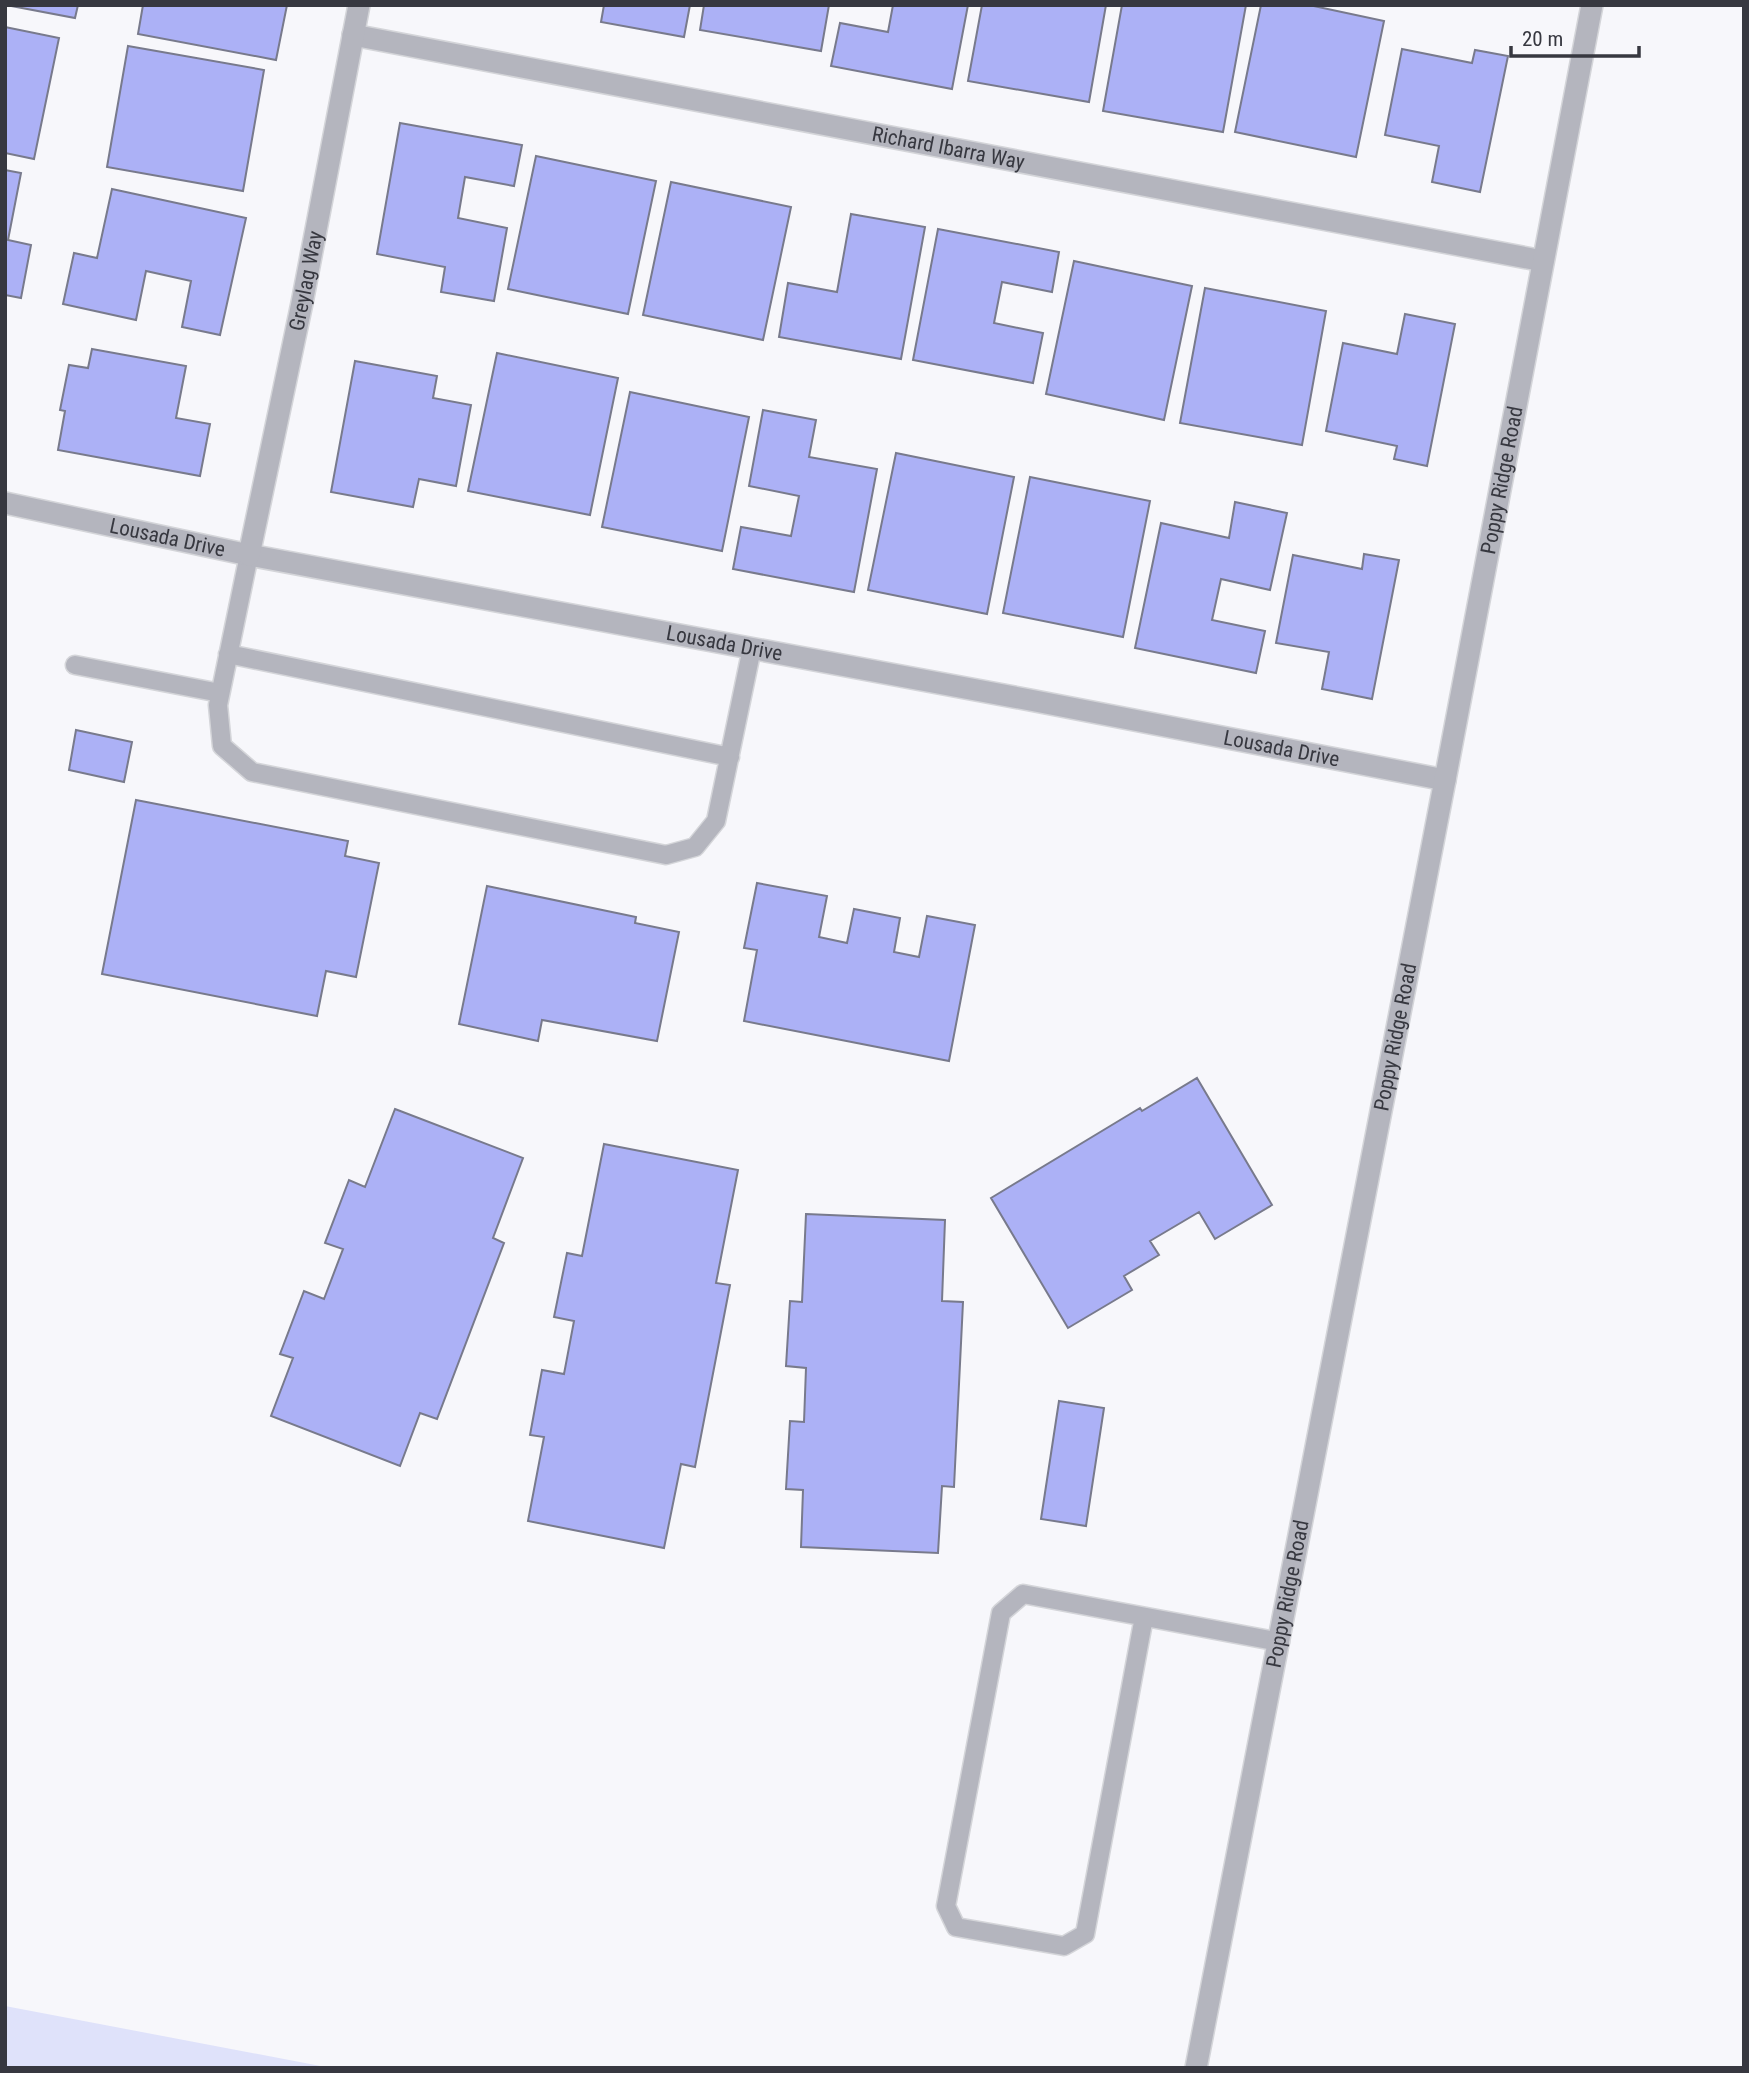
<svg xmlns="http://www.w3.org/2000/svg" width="1749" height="2073" viewBox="0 0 1749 2073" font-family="'Roboto Condensed',sans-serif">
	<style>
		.green { fill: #dfe2fa }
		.building { fill: #acb1f6; stroke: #787a8c; stroke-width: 2 }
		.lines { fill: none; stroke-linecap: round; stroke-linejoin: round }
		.lane-casing { stroke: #d4d5d9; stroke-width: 21 }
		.street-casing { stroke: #d4d5d9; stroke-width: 24 }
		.lane { stroke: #b4b5be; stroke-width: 18 }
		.street { stroke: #b4b5be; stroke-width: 21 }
		.labels { text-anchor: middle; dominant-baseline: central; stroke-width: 5; stroke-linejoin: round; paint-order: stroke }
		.street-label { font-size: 21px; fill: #373840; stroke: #f7f7fb }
	</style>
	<rect width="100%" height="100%" fill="#f7f7fb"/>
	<path class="green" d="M5,2006L331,2068H5Z"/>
	<path class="building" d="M6,5H78L75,18Z
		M143,5H287L276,60L138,34Z
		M604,5H690L684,37L601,22Z
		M704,5H829L821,51L700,30Z
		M893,5H968L952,89L831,66L840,23L888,32Z
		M982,5H1106L1089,102L968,81Z
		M1122,5H1246L1223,132L1103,111Z
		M1261,5H1309L1384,21L1356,157L1235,132Z
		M5,27L59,38L34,159L5,153Z
		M128,46L264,70L243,191L107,167Z
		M1402,49L1472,63L1475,50L1508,56L1480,192L1432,182L1439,146L1385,135Z
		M400,123L522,145L514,186L465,177L458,218L507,228L494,301L441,292L445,267L377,254Z
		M536,156L656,181L628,314L508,289Z
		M5,170L21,173L8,240L31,245L21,298L5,295Z
		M671,182L791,207L763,340L643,315Z
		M112,189L246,218L220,335L182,327L191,281L146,271L136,320L63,304L74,253L97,258Z
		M851,214L925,227L901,359L779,337L788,283L837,292Z
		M938,229L1059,252L1052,292L1002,282L994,323L1043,333L1033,383L913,360Z
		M1074,261L1192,286L1164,420L1046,394Z
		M1205,288L1326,311L1302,445L1180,423Z
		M1405,314L1455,324L1427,466L1394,459L1397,446L1326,431L1343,343L1397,354Z
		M92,349L186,366L176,418L210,424L200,476L58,450L65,411L60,410L69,365L88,368Z
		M497,353L618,378L590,515L468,491Z
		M355,361L437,376L433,398L471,405L456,486L419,479L413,507L331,492Z
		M630,392L749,417L722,551L602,527Z
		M763,410L816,420L809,457L877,469L854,592L733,569L741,527L791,536L799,496L749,486Z
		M896,453L1014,477L987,614L868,590Z
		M1030,477L1150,501L1123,637L1003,613Z
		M1235,502L1287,513L1270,590L1221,579L1212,620L1265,631L1256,673L1135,648L1161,523L1229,538Z
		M1364,554L1399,560L1372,699L1322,689L1329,652L1276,643L1293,555L1362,569Z
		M76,730L132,742L124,782L69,770Z
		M136,800L348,841L345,856L379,863L356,977L326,971L317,1016L102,974Z
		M757,883L827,896L819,937L847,943L854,909L900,918L894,952L919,957L927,916L975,925L949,1061L744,1021L757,950L744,948Z
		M487,886L636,917L635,923L679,932L657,1041L542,1020L538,1041L459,1024Z
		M1197,1078L1272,1205L1215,1239L1199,1212L1150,1241L1159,1255L1124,1276L1132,1290L1068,1328L991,1198L1140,1108L1142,1111Z
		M395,1109L523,1158L493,1238L504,1243L437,1419L420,1413L400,1466L271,1416L293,1358L280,1354L304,1291L324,1299L343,1249L325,1243L349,1180L365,1187Z
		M604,1144L738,1170L716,1283L730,1285L695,1467L681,1464L664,1548L528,1521L544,1437L530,1435L542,1370L564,1374L574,1321L554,1317L567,1253L582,1256Z
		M806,1214L945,1220L942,1301L963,1302L954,1487L942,1486L938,1553L801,1547L803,1490L786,1489L790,1421L804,1422L806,1368L786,1366L790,1301L802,1302Z
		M1059,1401L1104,1408L1086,1526L1041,1519Z"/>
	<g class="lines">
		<g class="lane-casing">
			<path id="lane" d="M249,555L218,705L222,746L252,772L666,855L695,847L716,821L752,648
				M228,654L730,757
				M75,665L220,693
				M1144,1617L1085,1934L1064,1946L956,1927L946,1906L1001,1613L1023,1594L1280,1642"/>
		</g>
		<g class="street-casing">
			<g id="street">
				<path id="s1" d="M353,35L1543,261"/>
				<path id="s2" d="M5,503L249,555L1030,700L1445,780"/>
				<path id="s3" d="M249,555L302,303L359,5"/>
				<path id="s4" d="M1196,2068L1445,780L1592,5"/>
			</g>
		</g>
		<use href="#lane" class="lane"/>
		<use href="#street" class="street"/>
	</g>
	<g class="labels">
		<g class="street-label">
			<text stroke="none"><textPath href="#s1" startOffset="606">Richard Ibarra Way</textPath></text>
			<text stroke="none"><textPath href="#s3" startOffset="280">Greylag Way</textPath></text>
			<text stroke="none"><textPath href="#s4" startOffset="1617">Poppy Ridge Road</textPath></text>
			<text stroke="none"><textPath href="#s2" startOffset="166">Lousada Drive</textPath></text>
			<text stroke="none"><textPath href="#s2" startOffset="733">Lousada Drive</textPath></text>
			<text stroke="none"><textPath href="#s2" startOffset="1300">Lousada Drive</textPath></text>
			<text stroke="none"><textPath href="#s4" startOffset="1050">Poppy Ridge Road</textPath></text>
			<text stroke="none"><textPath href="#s4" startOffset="483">Poppy Ridge Road</textPath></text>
		</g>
	</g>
	<rect width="1749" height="2073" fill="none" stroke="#373840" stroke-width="14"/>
	<path d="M1511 46v10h128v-10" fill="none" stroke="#373840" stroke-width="3.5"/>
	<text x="1522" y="46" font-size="21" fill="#373840" stroke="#f7f7fb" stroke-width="5" paint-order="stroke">20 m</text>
</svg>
